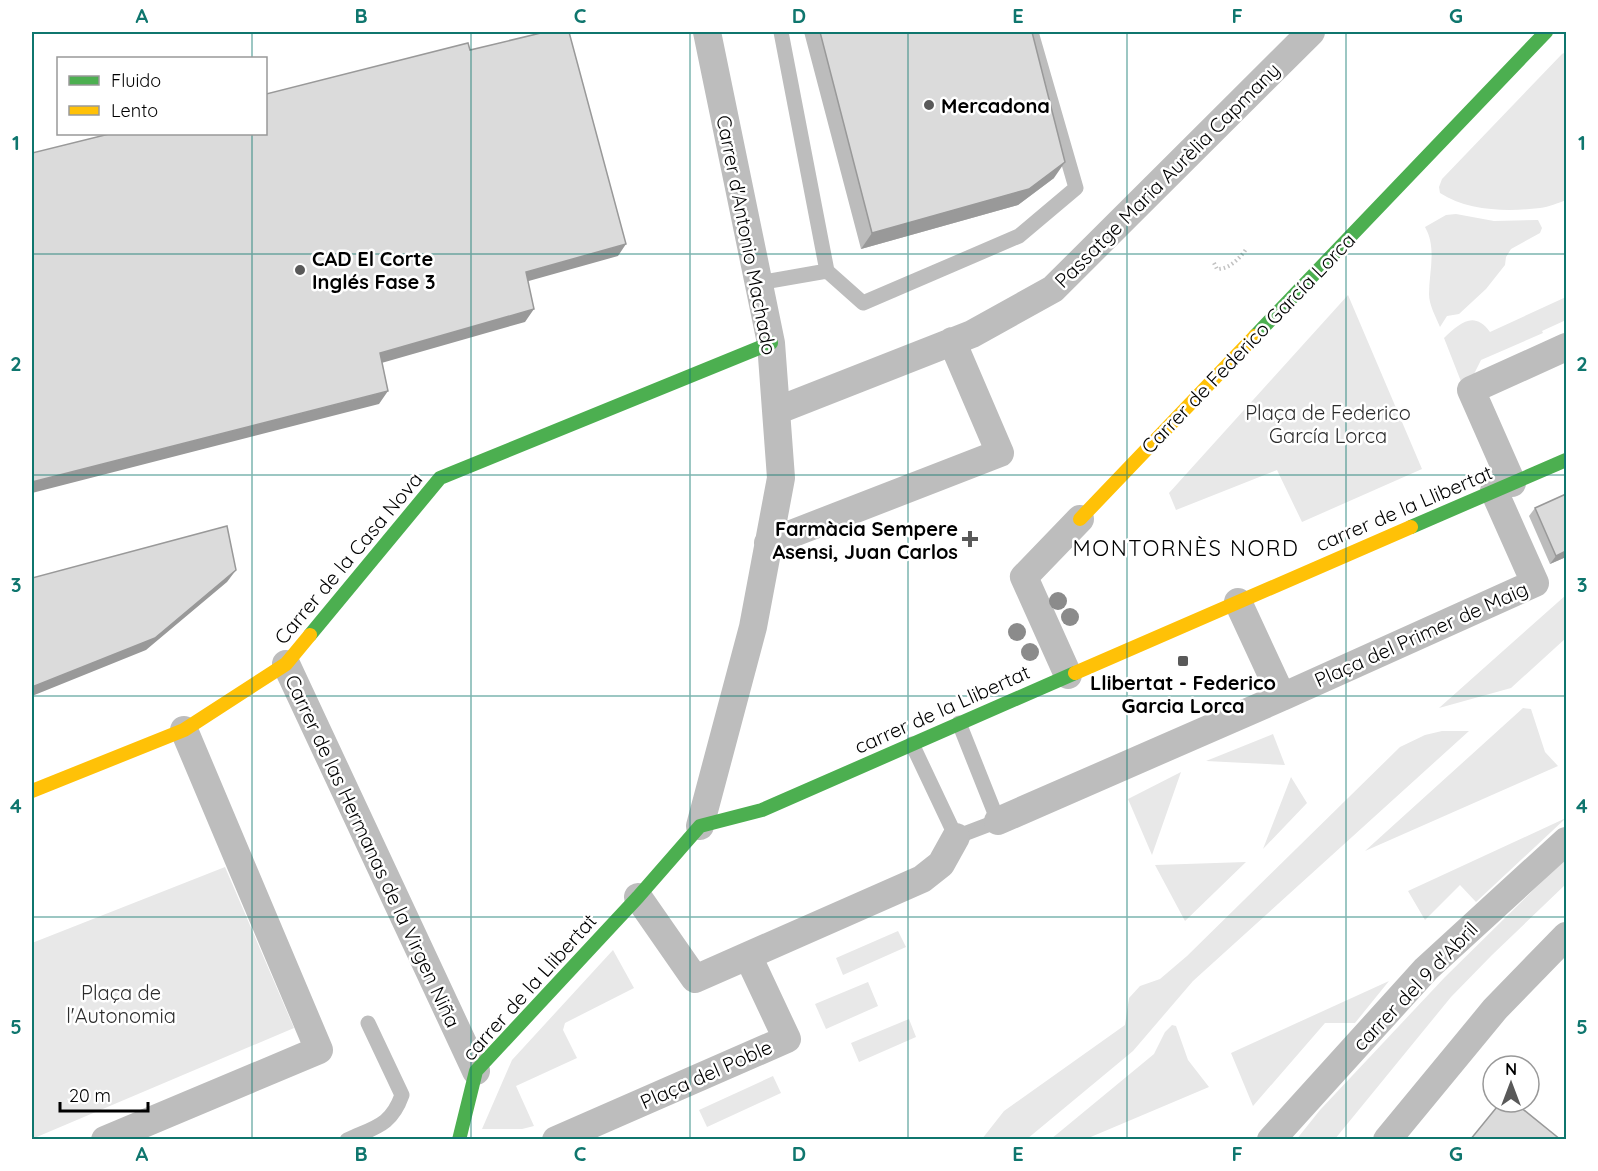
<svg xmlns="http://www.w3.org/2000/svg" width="1598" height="1171" viewBox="0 0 1598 1171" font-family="Quicksand,sans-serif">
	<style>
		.green { fill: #e8e8e8 }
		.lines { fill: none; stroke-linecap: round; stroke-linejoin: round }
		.path { stroke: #c2c2c2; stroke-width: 4; stroke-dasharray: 1.5 3; stroke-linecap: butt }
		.lane { stroke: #bdbdbd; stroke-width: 15 }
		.street { stroke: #bdbdbd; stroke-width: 28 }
		.fast { stroke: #4caf50; stroke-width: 14 }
		.slow { stroke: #ffc107; stroke-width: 14 }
		.tree { fill: #8b8b8b }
		.wall { fill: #bcbcbc }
		.shaded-wall { fill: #999 }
		.building { fill: #dbdbdb; stroke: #999; stroke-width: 1.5 }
		.grid { fill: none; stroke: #0f766e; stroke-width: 1.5; stroke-opacity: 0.55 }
		.poi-dot { fill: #595959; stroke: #fff; stroke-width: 2 }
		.labels { text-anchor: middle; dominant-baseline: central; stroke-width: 5; stroke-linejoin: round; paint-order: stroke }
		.poi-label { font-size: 20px; font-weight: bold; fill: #000; stroke: #fff; text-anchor: start }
		.street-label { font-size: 20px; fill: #000; stroke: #fff }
		.park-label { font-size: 20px; fill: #2c2c2c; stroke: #fff }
		.quarter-label { font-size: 22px; letter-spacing: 1.5px; fill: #000; stroke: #fff }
		.neatline { fill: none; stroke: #0f766e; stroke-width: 2 }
		.grid-label { font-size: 20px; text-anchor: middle; font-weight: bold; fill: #0f766e }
	</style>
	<rect width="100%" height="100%" fill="#fff"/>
	<path class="green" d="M1566,52V200C1558,203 1549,207 1540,208C1508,212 1467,211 1440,193L1439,187L1442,179L1562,54Z
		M1456,214L1494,221L1538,220L1542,228L1540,233L1511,249L1506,257L1505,265L1486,289L1459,314L1447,316L1440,327C1436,317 1429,305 1429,294C1429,272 1437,248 1425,227L1446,215Z
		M1348,295L1422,469L1302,522L1277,470L1176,510L1169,493Z
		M1566,297V320L1542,331L1543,333L1481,360L1469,384H1462L1444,338C1460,323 1474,310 1490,332Z
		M1566,595V638L1511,688L1439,708Z
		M1523,708L1531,709L1545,752L1558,766L1365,851Z
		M1442,731H1469L1193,981L1133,1051L1027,1139H982L1004,1111L1125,1025L1129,998L1140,986L1160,979L1187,956L1400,747L1425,735Z
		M1273,734L1285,765L1206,761Z
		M1181,772L1152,855L1128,799Z
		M1291,777L1307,803L1263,849Z
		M1566,818L1476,902L1460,885L1425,920L1408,891Z
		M1566,858V884L1492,955L1451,997L1335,1139L1296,1140L1320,1110L1445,977Z
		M1246,862L1185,921L1155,865Z
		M225,867L294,1028L32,1139V943Z
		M898,931L906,947L843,975L836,958Z
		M613,950L634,988L565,1023L563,1030L577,1058L516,1086L534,1126L522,1129H482L512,1060Z
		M1389,981L1355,1023H1325L1253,1106L1231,1053Z
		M868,982L878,1006L826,1029L815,1004Z
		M909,1019L916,1037L859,1062L851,1043Z
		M1172,1025L1176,1026L1188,1060L1209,1087L1086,1139H1051L1154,1054L1165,1032Z
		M773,1076L781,1093L707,1127L699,1110Z"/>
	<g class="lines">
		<path class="path" d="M1214,263L1217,269C1230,269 1240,258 1247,248"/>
		<path class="lane" d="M781,32L827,271L863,303L1019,236L1076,188L1031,32
			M758,283L827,271
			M912,744L956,837L998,821L959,723
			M347,1140C375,1127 391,1126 402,1095L368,1023"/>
		<path class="street" d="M776,411L972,334L1053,289L1311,32
			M1512,483L1471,390L1566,347
			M768,543L1000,453L952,341
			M286,664L476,1071
			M1068,675L1024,577L1080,519
			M1282,697L1535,583L1494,491
			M998,821L1282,697L1238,602
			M700,826L753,627L781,478L771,343L707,32
			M638,897L695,979L922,879L941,864L956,837
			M105,1140L319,1050L184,730
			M556,1140L787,1039L748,956
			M1271,1140L1426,969L1566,841
			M1387,1140L1495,1009L1566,936"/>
		<path class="fast" d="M1255,336L1546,32
			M1411,527L1566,460
			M310,635L440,478L771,343
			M459,1140L476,1071L638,897L700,826L762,810L1075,673"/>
		<path class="slow" d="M1080,519L1255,336
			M1075,673L1411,527
			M32,791L184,730L286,664L310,635"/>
	</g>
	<g class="tree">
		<circle cx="1058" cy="601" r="9"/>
		<circle cx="1070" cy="617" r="9"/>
		<circle cx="1017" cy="632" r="9"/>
		<circle cx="1030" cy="652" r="9"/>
	</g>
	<path class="wall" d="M804,32H1032L1054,178L1018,205L861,249Z
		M1566,494V557L1550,564L1529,516L1535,508Z"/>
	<path class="shaded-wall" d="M1065,162L1054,178L1018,205L861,249L872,233Z
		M626,244L618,256L518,284L526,272Z
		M534,309L525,322L371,366L380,353Z
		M388,391L379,404L32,493V482Z
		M1566,551V557L1550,564L1556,556Z
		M236,570L227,582L146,650L32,696V687Z"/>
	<path class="building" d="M545,32H569L626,244L526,272L534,309L380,353L388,391L32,482V153L109,134H266V94L468,43L470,50Z
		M820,32H1032L1065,162L1029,189L872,233Z
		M1566,494V551L1556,556L1535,508Z
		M227,526L236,570L155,638L32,687V578Z
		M1501,1102H1514L1561,1140H1470Z"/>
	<path class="grid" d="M252,32V58M471,32V1140M690,32V1140M908,32V1140M1127,32V1140M1346,32V1140M252,134V1140M32,254H1566M32,475H1566M32,696H1566M32,917H1566"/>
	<g class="poi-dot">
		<circle cx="929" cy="105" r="6"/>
		<circle cx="300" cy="270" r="6"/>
		<path d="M967 530h6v6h6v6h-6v6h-6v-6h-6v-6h6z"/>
		<rect x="1177" y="655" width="12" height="12" rx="3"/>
	</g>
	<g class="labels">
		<g class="poi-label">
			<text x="941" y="105">Mercadona</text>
			<text x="312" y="258">CAD El Corte<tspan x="312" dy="23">Inglés Fase 3</tspan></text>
			<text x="958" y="528" text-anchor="end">Farmàcia Sempere<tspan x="958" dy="23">Asensi, Juan Carlos</tspan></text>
			<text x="1183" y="682" text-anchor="middle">Llibertat - Federico<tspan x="1183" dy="23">Garcia Lorca</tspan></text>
		</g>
		<g class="street-label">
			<text transform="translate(1167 175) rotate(-45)">Passatge Maria Aurèlia Capmany</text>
			<text transform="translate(747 235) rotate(79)">Carrer d'Antonio Machado</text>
			<text transform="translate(1248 343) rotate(-46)">Carrer de Federico García Lorca</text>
			<text transform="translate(1404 508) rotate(-23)">carrer de la Llibertat</text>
			<text transform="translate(348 558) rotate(-50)">Carrer de la Casa Nova</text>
			<text transform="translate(1421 634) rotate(-24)">Plaça del Primer de Maig</text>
			<text transform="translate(942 709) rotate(-24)">carrer de la Llibertat</text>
			<text transform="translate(373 851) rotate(65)">Carrer de las Hermanas de la Virgen Niña</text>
			<text transform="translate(1415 986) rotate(-46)">carrer del 9 d'Abril</text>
			<text transform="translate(529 987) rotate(-48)">carrer de la Llibertat</text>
			<text transform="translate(706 1074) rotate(-24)">Plaça del Poble</text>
		</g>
		<g class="park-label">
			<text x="1328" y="412">Plaça de Federico<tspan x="1328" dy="23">García Lorca</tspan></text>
			<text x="121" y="992">Plaça de<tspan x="121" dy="23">l'Autonomia</tspan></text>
		</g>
		<g class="quarter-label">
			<text x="1186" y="548">MONTORNÈS NORD</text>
		</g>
	</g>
	<rect width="1598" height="1171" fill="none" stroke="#ffffff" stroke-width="66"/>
	<rect x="57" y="57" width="210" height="78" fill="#ffffff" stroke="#999999" stroke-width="1.5"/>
	<rect x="69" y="76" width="30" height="9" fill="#4caf50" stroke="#999999" stroke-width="1.5"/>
	<text x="111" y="87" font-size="18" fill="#000000">Fluido</text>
	<rect x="69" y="106" width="30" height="9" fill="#ffc107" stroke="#999999" stroke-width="1.5"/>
	<text x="111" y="117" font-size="18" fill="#000000">Lento</text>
	<g transform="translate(1511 1084)"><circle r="28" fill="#ffffff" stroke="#999999" stroke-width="1.5"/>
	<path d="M0-4.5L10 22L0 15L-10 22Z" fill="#595959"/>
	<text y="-9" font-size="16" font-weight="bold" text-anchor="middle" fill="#000000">N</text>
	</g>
	<path d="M60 1102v9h88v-9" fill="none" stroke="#000000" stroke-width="3"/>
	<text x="69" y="1102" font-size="18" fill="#000000" stroke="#ffffff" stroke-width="4.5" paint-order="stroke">20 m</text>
	<rect x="33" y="33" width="1532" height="1105" class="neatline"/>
	<g class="grid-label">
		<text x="142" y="23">A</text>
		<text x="361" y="23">B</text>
		<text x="580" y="23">C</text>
		<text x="799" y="23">D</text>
		<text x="1018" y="23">E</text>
		<text x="1237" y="23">F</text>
		<text x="1456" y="23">G</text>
		<text x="16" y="150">1</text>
		<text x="1582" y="150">1</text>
		<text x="16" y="371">2</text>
		<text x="1582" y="371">2</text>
		<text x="16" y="592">3</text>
		<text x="1582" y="592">3</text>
		<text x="16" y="813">4</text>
		<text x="1582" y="813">4</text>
		<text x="16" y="1034">5</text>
		<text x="1582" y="1034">5</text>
		<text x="142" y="1161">A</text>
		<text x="361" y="1161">B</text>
		<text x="580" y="1161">C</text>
		<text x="799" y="1161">D</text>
		<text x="1018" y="1161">E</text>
		<text x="1237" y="1161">F</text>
		<text x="1456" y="1161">G</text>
	</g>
</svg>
